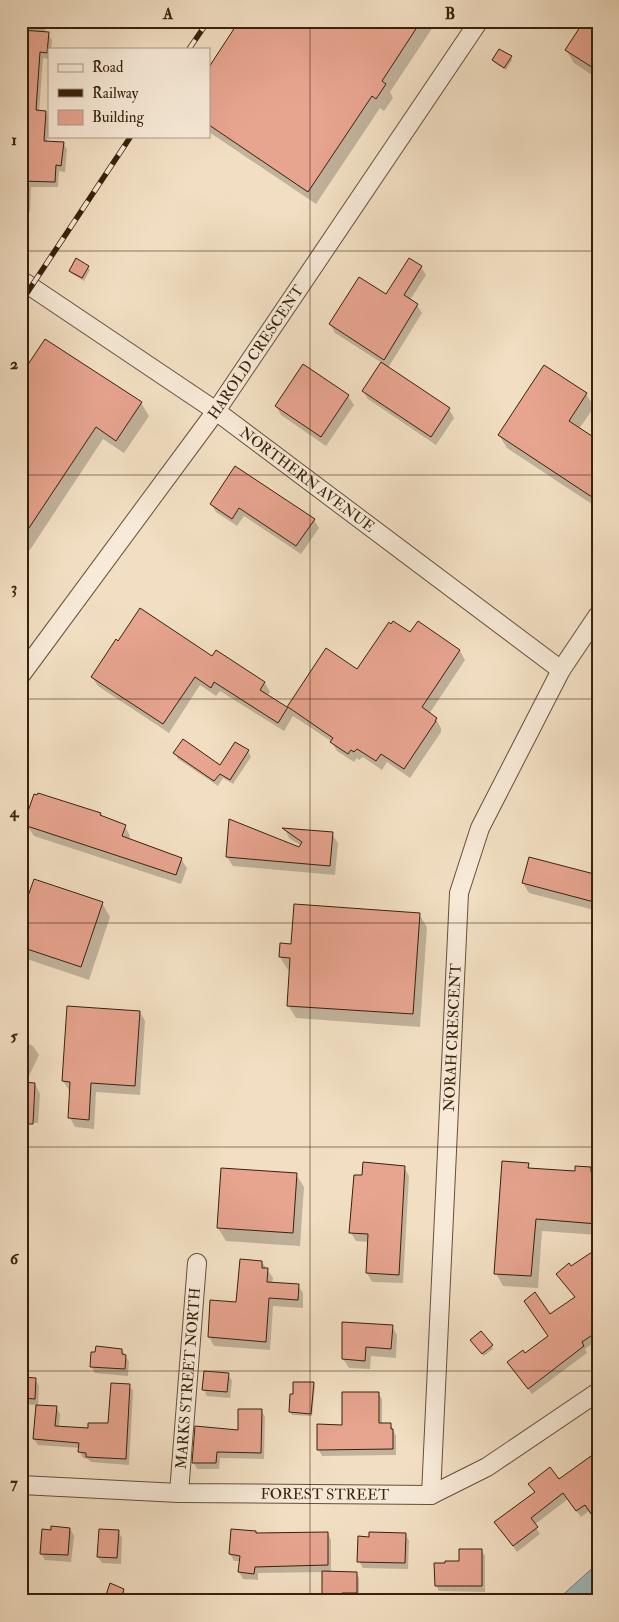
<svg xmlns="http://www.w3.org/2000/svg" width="619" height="1622" viewBox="0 0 619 1622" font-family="'IM FELL Double Pica',serif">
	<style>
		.water { fill: #9dbbbb; stroke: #757d74 }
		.shadow { fill: #0003 }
		.building { fill: #e7a48f; stroke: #38210a }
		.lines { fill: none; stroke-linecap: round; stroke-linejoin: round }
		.minor-casing { stroke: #665038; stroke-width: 20 }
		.minor { stroke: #f7ead8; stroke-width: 18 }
		.rail-casing { stroke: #38210a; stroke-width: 5.5 }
		.rail { stroke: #f7ead8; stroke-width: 4; stroke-dasharray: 11; stroke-linecap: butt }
		.grid { fill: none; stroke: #38210a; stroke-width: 1; stroke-opacity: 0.55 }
		.labels { text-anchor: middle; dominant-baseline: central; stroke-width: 5; stroke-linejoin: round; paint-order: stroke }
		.street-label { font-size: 15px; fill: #38210a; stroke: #f7ead8 }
		.neatline { fill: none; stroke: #38210a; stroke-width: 2 }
		.grid-label { font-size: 16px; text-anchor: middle; font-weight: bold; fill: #38210a }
	</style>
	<rect width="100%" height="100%" fill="#f2dfc3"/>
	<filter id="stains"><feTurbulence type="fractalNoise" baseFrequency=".004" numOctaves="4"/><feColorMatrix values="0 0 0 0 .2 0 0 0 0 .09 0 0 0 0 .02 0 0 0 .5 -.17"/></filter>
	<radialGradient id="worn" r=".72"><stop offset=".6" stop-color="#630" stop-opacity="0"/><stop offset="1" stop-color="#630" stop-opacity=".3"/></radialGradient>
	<path class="water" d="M598,1563V1601H556Z"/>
	<path class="shadow" d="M21,21H46L45,33H48L52,40L51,49H49V59L43,58L39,112H45L49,118L47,142L63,143L67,149L65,172L59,171L58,187H31L30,212L21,211Z
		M80,21H103L102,28L81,26Z
		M241,21H437L390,92L393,98L384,111L380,108L316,204L209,132V69Z
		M598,21V79L574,63L566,50Z
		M511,57L512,60L506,70L495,63L493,60Z
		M88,267L90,270L84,281L72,274L70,271Z
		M421,267L426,275L410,300L417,305L422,313L388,368L449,409L454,418L436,445L368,399L363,391L382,363L335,333L330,324L386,296Z
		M21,377L141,403L149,416L124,453L103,439L22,562Z
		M586,394L594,407L579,429L598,442V508L507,448L499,435Z
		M348,396L354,405L326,446L281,415L276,406Z
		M235,467L314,520L319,528L301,554L244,516L237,526L216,512L211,504Z
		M411,634L460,651L465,660L429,714L436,719L441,728V732L410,778L387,762L382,770L363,757L359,760L357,758L354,762L337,751L331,741L293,716L284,731L220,691L216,696L200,685L169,733L98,686L92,677L212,658L217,652L265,683L270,692L267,696L288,708L327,650L358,670Z
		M248,751L251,757L233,784L223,778L218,786L178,759L175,753L220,766Z
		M100,814L102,817L125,826L130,836L129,840L181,859L187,868L181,884L34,836L25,823Z
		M285,829L332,834L338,843L335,875L233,866L227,857L300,849L302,846L289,838Z
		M598,877V911L529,893L523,883Z
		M102,903L110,917L89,980L21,957V920Z
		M419,914L427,927L420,1027L296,1018L288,1005L291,970H288L280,957L292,945Z
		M140,1012L145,1021L140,1095L96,1092L94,1129L75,1127L70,1118L71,1091L69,1090L63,1081Z
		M21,1040L33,1046L39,1055L25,1084H35L40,1094L38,1123L21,1122Z
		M528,1164L531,1170L576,1173L590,1168L593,1173L598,1174V1235L542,1231L538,1288L503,1286L496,1273Z
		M404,1167L409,1176L403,1283L372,1282L367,1273L369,1242L356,1241L351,1233L363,1176Z
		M296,1174L304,1187L300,1246L226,1241L218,1228Z
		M262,1262L273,1278L272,1283L298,1285L303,1293V1308L273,1306L270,1350L214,1346L209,1337L212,1302L238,1304Z
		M571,1268L598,1283V1340L585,1349L587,1353L532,1394L508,1363L525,1355L549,1337L550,1316L576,1298L561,1280Z
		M392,1326L397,1335L396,1358L371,1356L370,1369L349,1368L343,1359Z
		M474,1343L492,1346L493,1349L484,1356Z
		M122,1350L129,1362L128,1376L95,1373L91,1366L96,1353Z
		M228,1374L232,1381L230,1398L207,1396L204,1390Z
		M21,1378L35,1379L39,1386L38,1406L56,1407L60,1414L59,1427L89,1429L109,1425L129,1385L133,1391L129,1465L91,1462L88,1459L83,1458L80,1452V1448L38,1445L34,1439L37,1405L21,1404Z
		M313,1384L315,1386L312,1416L292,1415L290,1412L294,1395Z
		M378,1393L382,1399V1424H390L396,1436V1455L322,1456L318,1449Z
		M261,1410L265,1417L264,1459L220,1458L219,1469H197L193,1462L239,1431Z
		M559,1481L593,1508L581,1517L568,1499L534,1525L540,1534L517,1552L500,1529L536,1493L530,1484Z
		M70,1529L74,1536L71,1562L45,1560L41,1553Z
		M118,1531L122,1538L121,1564L102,1563L98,1557Z
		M256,1532L257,1534L328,1533L331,1540V1572L356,1573L359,1578V1601H323V1572L258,1573V1580L243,1579L239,1572L240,1561H234L230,1554Z
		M406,1535L409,1541L408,1569L363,1568L359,1561L370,1538Z
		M481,1550L485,1556V1592L439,1591L436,1585L446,1565L460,1562Z
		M124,1590L125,1593L123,1601H108Z"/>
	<path class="building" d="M239,21H421L382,81L386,84L376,99L372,96L308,192L209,125V67Z
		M584,21H598V71L565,50Z
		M21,30L49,32L47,53L40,52L36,110L46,111L44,141L64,142L61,166L56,165L55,182L21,181Z
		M499,49L512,56L504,68L492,60Z
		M76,258L89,266L82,278L69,271Z
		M409,258L422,266L404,295L418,304L384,360L329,324L359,277L386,294Z
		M45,339L142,402L116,441L96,427L21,540V375Z
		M381,362L450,408L431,437L362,391Z
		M303,364L349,395L321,437L275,406Z
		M544,365L587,393L569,421L598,440V501L498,435Z
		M235,466L315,519L296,546L239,508L232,519L210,504Z
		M140,608L212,656L216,650L265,682L260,690L287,707L326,648L357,669L389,622L391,624L393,621L410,632L418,621L460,650L422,707L437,718L435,721H436L404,769L381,754L376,761L357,749L354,752L351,750L348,754L330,742L333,738L288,707L278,723L214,682L211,688L195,677L163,724L91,677L116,639L118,641Z
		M183,739L220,765L235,742L249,750L230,780L220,774L214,781L173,753Z
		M38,793L101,813L100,815L126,825L122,836L182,858L176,875L27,826L28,824L24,823L34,794L37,795Z
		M229,819L299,847L302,842L282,828L333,832L330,866L226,857Z
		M529,857L598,875V903L522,883Z
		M34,879L103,902L81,967L21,947V916Z
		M294,904L420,913L413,1014L287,1006L290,958L279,957L280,943L291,944Z
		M67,1006L140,1011L135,1086L91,1083L89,1120L68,1118L70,1082L62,1081Z
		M21,1082L35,1083L33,1124H21Z
		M502,1161L529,1163L528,1168L575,1171V1166L591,1167V1172H598V1224L536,1219L531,1276L494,1274Z
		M363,1162L405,1166L399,1275L366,1273L368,1234L349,1233L354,1175H362Z
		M221,1168L297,1173L293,1233L217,1228Z
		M592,1252L598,1262V1331L582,1342L584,1346L528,1389L507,1362L523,1350L525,1353L548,1336L524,1301L535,1292L550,1314L575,1297L556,1274L569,1263L571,1266Z
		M240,1259L262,1261V1268H268L267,1282L299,1284L298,1300L269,1298L266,1342L208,1337L210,1300L236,1302Z
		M342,1322L393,1325L391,1349L366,1347L365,1361L342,1359Z
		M481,1331L493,1345L482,1354L470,1340Z
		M96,1346L122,1349V1354L126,1355L125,1369L90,1367L91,1352H95Z
		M204,1371L229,1373L227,1392L202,1390Z
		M21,1377L36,1378L35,1399L21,1398Z
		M293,1382H314L311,1414L289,1412L290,1394H293Z
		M111,1383L130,1384L126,1459L86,1457V1453L78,1452L79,1443L33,1439L36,1405L57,1406L55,1426L88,1428V1423H108Z
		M342,1392H379V1423H391V1429H393V1449L317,1450V1424L342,1425Z
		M238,1409H262L261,1453L217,1452L216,1463H192L195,1426L238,1430Z
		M598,1451V1524L585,1505L576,1511L563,1493L531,1518L538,1527L513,1546L494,1522L535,1492L528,1484L550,1467L559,1479Z
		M51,1526L70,1528L68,1555L40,1554L42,1529L51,1530Z
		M99,1529L119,1530L117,1558L97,1557Z
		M231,1529L256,1531V1533L328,1532V1565L255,1567L254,1574L238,1572L240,1556L229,1554Z
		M369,1532L406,1533L405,1563L357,1562L358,1536L369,1537Z
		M459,1549H482V1586H435L434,1563H445V1561H459Z
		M322,1571L357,1572V1593H342V1601H322Z
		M110,1583L124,1589L120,1601H104Z"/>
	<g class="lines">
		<g class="minor-casing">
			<g id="minor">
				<path id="s1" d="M21,280L216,411L561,670"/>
				<path id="s2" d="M21,675L216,411L479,21"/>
				<path id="s3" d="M21,1485L179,1493L431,1495L487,1467L598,1392"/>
				<path id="s4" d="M179,1493L197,1263"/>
				<path id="s5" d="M431,1495L459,893L480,828L561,670L598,615"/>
			</g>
		</g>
		<use href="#minor" class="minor"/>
		<g class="rail-casing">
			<path id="rail" d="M189,49L208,21
				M21,302L131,136"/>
		</g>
		<use href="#rail" class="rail"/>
	</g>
	<path class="grid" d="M310,21V1601M21,251H598M21,475H598M21,699H598M21,923H598M21,1147H598M21,1371H598"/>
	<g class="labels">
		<g class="street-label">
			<text stroke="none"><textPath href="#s2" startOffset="399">HAROLD CRESCENT</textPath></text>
			<text stroke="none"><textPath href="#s1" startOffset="349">NORTHERN AVENUE</textPath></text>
			<text stroke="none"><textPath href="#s5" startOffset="458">NORAH CRESCENT</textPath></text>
			<text stroke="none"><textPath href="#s4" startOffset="115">MARKS STREET NORTH</textPath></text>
			<text stroke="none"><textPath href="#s3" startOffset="304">FOREST STREET</textPath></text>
		</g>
	</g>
	<rect width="619" height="1622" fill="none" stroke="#f2dfc3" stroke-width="55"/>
	<rect x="48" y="48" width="162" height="90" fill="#f7ead8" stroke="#ab9a86"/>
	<rect x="58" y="64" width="25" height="8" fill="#f7ead8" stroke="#ab9a86"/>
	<text x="92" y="72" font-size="15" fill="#38210a">Road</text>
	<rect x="58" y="89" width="25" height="8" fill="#38210a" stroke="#ab9a86"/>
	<text x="92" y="98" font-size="15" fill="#38210a">Railway</text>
	<rect x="58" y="110" width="25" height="15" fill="#e7a48f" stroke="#ab9a86"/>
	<text x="92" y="122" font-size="15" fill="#38210a">Building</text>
	<rect x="28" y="28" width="564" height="1566" class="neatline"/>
	<g class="grid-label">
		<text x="168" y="19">A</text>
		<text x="450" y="19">B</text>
		<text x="14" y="145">1</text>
		<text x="14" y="369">2</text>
		<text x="14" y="593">3</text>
		<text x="14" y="817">4</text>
		<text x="14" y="1041">5</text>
		<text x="14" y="1264">6</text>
		<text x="14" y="1488">7</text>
	</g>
	<rect width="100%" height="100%" filter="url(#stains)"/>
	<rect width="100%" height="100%" fill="url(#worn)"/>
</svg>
